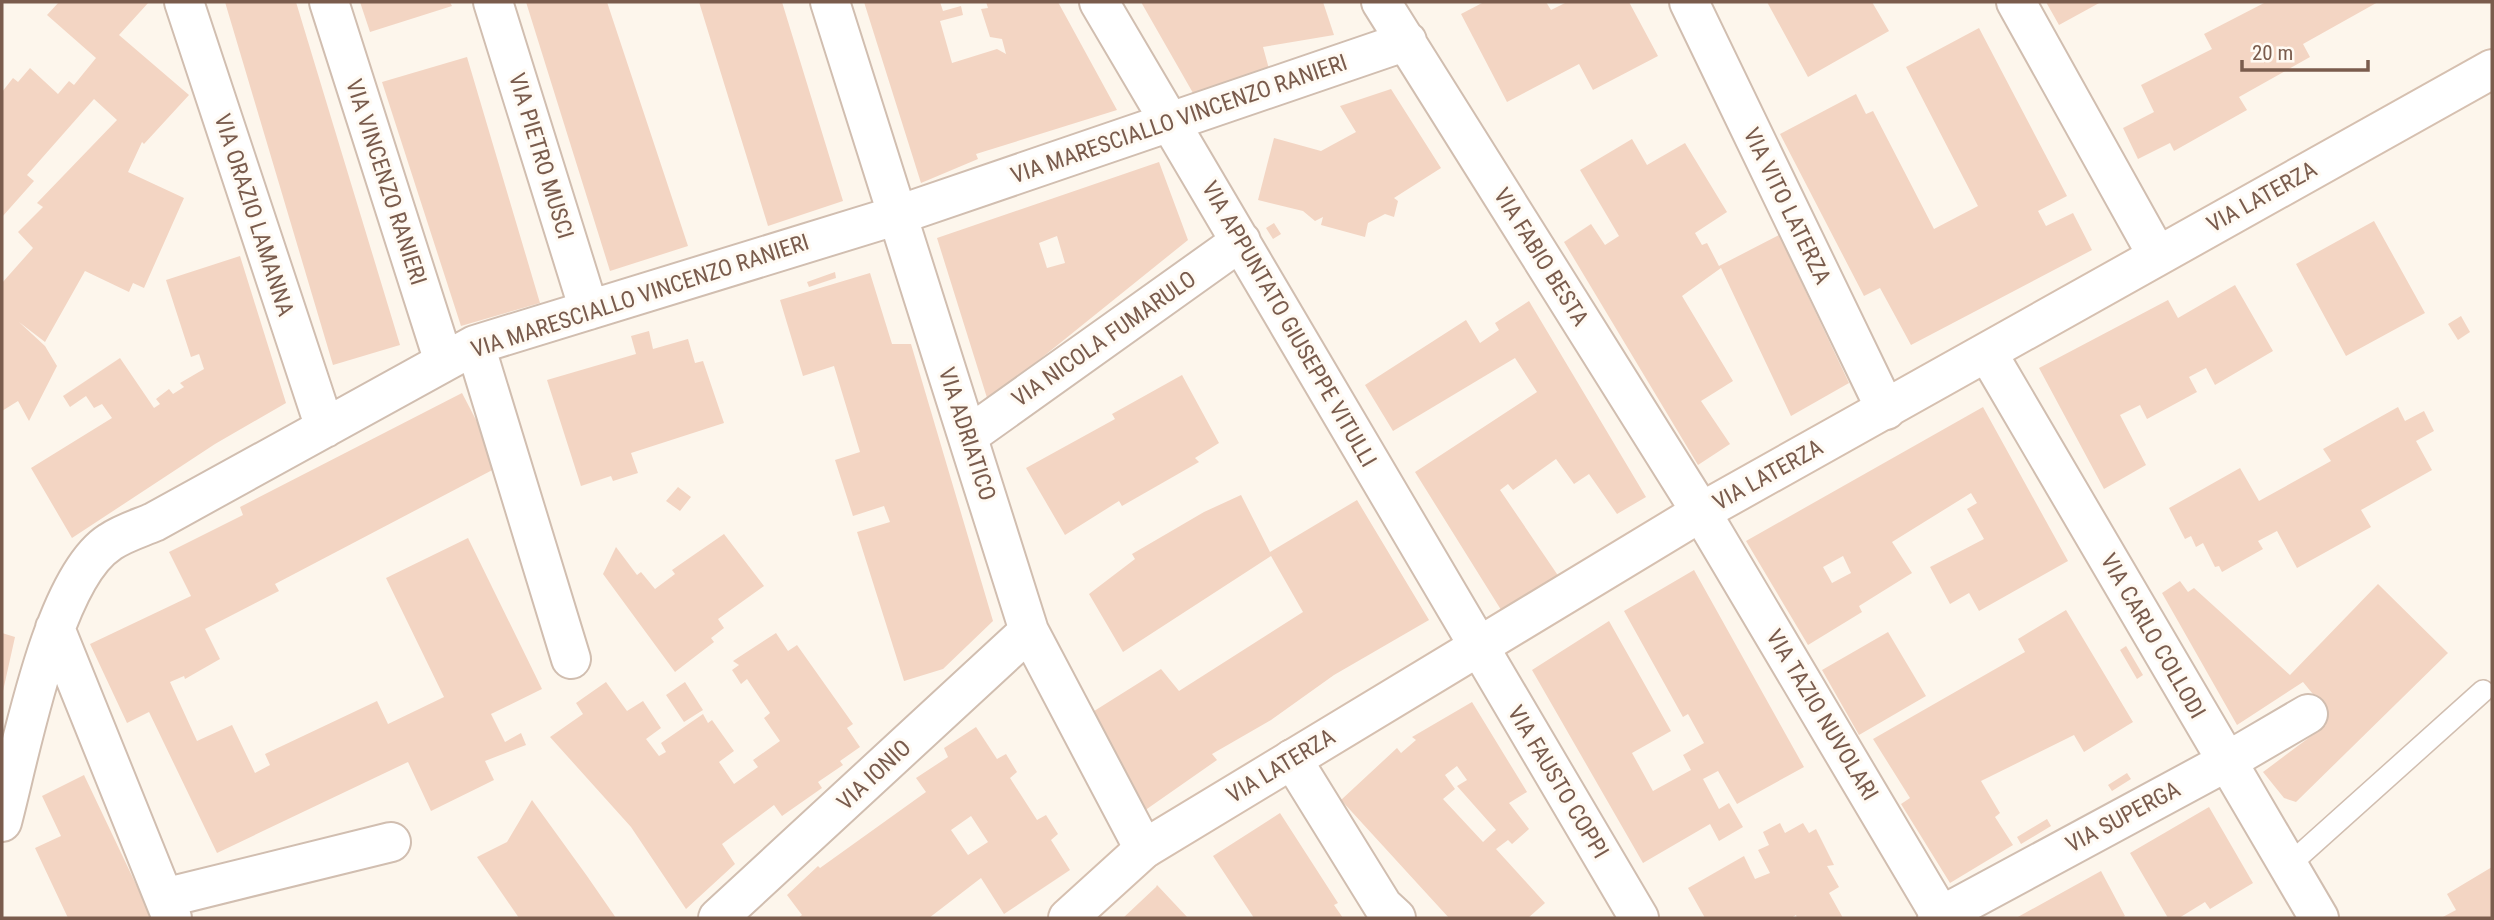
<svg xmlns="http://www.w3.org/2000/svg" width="2494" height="920" viewBox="0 0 2494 920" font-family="'Roboto Condensed',sans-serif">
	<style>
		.building { fill: #f3d5c3; fill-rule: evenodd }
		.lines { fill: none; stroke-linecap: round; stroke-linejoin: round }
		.lane-casing { stroke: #d1beb0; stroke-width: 24 }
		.street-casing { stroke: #d1beb0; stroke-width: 42 }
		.secondary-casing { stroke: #d6c0b0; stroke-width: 42 }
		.lane { stroke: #fff; stroke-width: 21 }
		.street { stroke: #fff; stroke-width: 38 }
		.secondary { stroke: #fff; stroke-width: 38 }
		.labels { text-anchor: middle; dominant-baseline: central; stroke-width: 6; stroke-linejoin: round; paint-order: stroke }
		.street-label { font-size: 23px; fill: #7a5c4d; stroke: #fffaf3 }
	</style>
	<rect width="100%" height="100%" fill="#fdf6ec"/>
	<path class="building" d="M59,2H149L119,35L189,95L144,144L142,142L128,172L184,198L144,288L133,283L129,292L85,271L45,342L19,322L45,346L57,366L29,421L18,401L2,411V283L33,248L18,232L43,207L37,203L117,120L94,99L27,175L34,181L2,217V92L13,78L18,82L30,68L58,94L69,81L74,85L96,58L47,15Z
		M225,2H296L400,345L333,365Z
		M360,2H450L452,6L370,32Z
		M526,2H607L688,246L610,271Z
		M699,2H782L843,201L768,226Z
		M864,2H940L943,11L961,6L963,15L940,21L952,63L997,49L1006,54L1002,39L990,37L981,9L988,8L986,2H1058L1117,110L976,154L978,159L921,183Z
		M1141,2H1323L1334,35L1263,47L1269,69L1193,93Z
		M1484,2H1546L1551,10L1567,2H1629L1658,56L1593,90L1579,64L1507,102L1461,14Z
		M1767,2H1872L1889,31L1808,77Z
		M2046,2H2101L2059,25Z
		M2266,2H2378L2303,44L2310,57L2239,97L2247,110L2174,151L2170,143L2138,159L2123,128L2154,112L2141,85L2212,49L2204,34Z
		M1979,28L2067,196L2038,211L2046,226L2073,213L2092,250L1911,345L1880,288L1864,296L1780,134L1856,94L1866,114L1873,111L1934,229L1978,206L1906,67Z
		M467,57L540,303L461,326L382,82Z
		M1391,89L1441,168L1394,198L1398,201L1394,217L1385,214L1368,223L1365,237L1321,225L1323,217L1315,221L1303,211L1258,200L1274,138L1321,151L1356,132L1340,106Z
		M1632,139L1647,165L1685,143L1727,212L1695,233L1702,245L1707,243L1719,266L1779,235L1849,383L1791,416L1721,268L1682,296L1733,381L1701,401L1730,444L1698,465L1564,242L1591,224L1605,245L1619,236L1580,170Z
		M1159,162L1188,240L988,401L937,238ZM1057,236L1065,263L1047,268L1039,243Z
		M2374,221L2425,313L2346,356L2296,264Z
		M1274,223L1281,234L1273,239L1266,228Z
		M240,256L286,403L215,444L72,538L31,468L112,418L102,404L94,408L86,396L70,407L63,396L120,358L154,408L160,404L156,399L169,389L173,394L184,387L180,383L204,369L199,354L191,357L166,280Z
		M835,272L836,278L809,287L807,282Z
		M870,273L892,344H911L993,621L943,669L904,681L857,532L890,522L884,506L853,516L835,460L860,452L834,366L803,376L780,300Z
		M2235,285L2273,351L2215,385L2206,368L2189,377L2197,392L2147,419L2140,405L2120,415L2146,465L2104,489L2039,368L2168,300L2178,318Z
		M1529,301L1646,497L1617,514L1589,474L1574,484L1556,459L1513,490L1508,484L1500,490L1559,577L1503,613L1415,472L1537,392L1515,358L1393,431L1365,385L1466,320L1480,343L1499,330L1495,323Z
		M2461,316L2470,332L2458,340L2448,324Z
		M649,331L653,349L688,339L695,363L703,361L724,423L631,453L638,473L613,481L611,476L581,486L547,380L636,354L631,336Z
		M1182,375L1219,443L1195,458L1199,462L1122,506L1119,501L1065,535L1026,468L1115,419L1112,414Z
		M462,393L500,466L275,584L279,591L205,629L220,659L185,679L184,676L170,682L197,741L232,725L255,773L270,765L265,754L377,701L388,724L444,697L386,578L468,538L542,689L491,714L505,742L521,733L526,745L485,761L494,780L431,811L408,762L217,853L149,712L127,723L90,644L191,596L169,552L243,515L240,507Z
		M1983,407L2068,561L1979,611L1969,593L1950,604L1930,567L1984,539L1967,509L1977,503L1971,493L1892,542L1912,573L1859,606L1862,612L1808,645L1746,541ZM1843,556L1851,573L1832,583L1823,567Z
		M2398,407L2405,421L2424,411L2434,431L2416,441L2432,470L2361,510L2371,527L2297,568L2277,531L2258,541L2263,549L2222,572L2219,566L2215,567L2203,543L2196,547L2191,536L2185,539L2169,508L2240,468L2259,501L2331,461L2323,449Z
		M678,487L691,497L680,511L666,501Z
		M1241,495L1270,552L1357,500L1429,620L1334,675L1271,720L1212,754L1217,760L1144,811L1091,713L1161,669L1179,691L1303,612L1271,556L1123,652L1089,594L1135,559L1132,554L1204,512Z
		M724,534L764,586L718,619L724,628L711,638L714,642L675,672L603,574L616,547L637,575L641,572L655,589L675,574L672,570Z
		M1694,570L1804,767L1737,804L1718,771L1703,779L1719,809L1729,803L1743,827L1719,841L1710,824L1643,863L1532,670L1609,621L1671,731L1632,753L1653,791L1691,770L1683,755L1704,743L1688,714L1683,717L1624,611Z
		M2180,581L2188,592L2194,588L2290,675L2378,584L2448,653L2296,802L2284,798L2263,772L2326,725L2319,715L2326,710L2303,682L2237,725L2162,593Z
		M2066,610L2133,722L2084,752L2074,735L1981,781L2000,813L1995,817L2013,845L1950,883L1901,804L1910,798L1873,739L2025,652L2018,639Z
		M1888,632L1926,696L1859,735L1822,670Z
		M2,633L15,637L3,691L2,690Z
		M776,633L788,651L797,645L853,724L847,728L860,747L840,761L843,765L818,782L822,788L782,816L774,805L722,844L735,864L686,909L631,827L550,737L583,714L576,703L606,682L627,711L643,701L661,728L646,739L659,756L666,752L661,743L703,714L708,723L712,720L734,751L719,762L734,784L758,767L753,760L780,741L764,718L770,713L747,679L741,684L732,670L739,665L733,661Z
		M2126,646L2143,675L2137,679L2120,650Z
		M685,682L703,710L684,722L666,695Z
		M1472,702L1527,792L1509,803L1529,829L1512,844L1508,840L1496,849L1545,903L1528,918H1449L1341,800L1397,748L1401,753L1416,740L1412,737ZM1457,766L1467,780L1457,786L1496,830L1483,842L1443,799L1455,789L1445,775Z
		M976,727L997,759L1006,754L1017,772L1010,778L1037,820L1046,815L1058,834L1051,840L1070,870L1004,914L981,878L929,918H798L802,915L787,895L818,866L820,868L926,792L916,778L948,757L944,748ZM971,816L988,842L968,855L951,830Z
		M2127,773L2131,779L2112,791L2108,785Z
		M84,775L152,918H68L35,848L61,836L42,796Z
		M532,800L587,876L616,918H519L477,857L507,842Z
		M2209,807L2253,883L2210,909L2205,902L2179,918H2168L2130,853Z
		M1280,813L1338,903L1334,905L1343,918H1254L1213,856Z
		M2047,819L2051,826L2021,844L2017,837Z
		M1780,823L1785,833L1803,823L1809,833L1816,829L1834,865L1827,866L1839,887L1829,893L1843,918H1797L1796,915L1791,918H1705L1688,888L1744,856L1755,879L1770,873L1758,850L1769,845L1763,832Z
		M2492,867V918H2441L2456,910L2447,894Z
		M2101,871L2125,916L2122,918H2016Z
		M1157,885L1188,918H1123L1156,887Z"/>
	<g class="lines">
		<g class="lane-casing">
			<path id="lane" d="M2289,865L2483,691"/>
		</g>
		<g class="street-casing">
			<path id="street" d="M184,2L325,428
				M329,2L444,362
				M493,2L589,310
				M830,2L1029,631L1144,849
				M1099,2L1639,918
				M1381,2L1701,512L1942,918
				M1689,2L1886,410
				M2016,2L2157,255
				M475,345L571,659
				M1988,354L2319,918
				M968,436L1241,241
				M55,628L172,918
				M1292,759L1383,906L1396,918
				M2,822C20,755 52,579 110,542C123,533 140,528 154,522L475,345L898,215L1407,41
				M164,898L391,842
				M718,918L1029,631
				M1937,918L2226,762L2308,714"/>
		</g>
		<g class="secondary-casing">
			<path id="secondary" d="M1068,918L1144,849L1701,512L2492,69"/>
		</g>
		<use href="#lane" class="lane"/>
		<use href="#street" class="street"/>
		<use href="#secondary" class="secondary"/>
	</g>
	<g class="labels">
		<g class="street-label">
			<text transform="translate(1179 119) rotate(-19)">VIA MARESCIALLO VINCENZO RANIERI</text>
			<text transform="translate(541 156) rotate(73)">VIA PIETRO MUSCI</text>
			<text transform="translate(386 182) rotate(72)">VIA VINCENZO RANIERI</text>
			<text transform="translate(2262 197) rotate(-29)">VIA LATERZA</text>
			<text transform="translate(1787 206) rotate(64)">VIA VITO LATERZA</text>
			<text transform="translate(254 215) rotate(72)">VIA ORAZIO LAMANNA</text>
			<text transform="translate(1541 257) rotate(58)">VIA FABIO BESTA</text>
			<text transform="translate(640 296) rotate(-18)">VIA MARESCIALLO VINCENZO RANIERI</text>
			<text transform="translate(1289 324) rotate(60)">VIA APPUNTATO GIUSEPPE VITULLI</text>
			<text transform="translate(1104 339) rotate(-35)">VIA NICOLA FUMARULO</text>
			<text transform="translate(967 434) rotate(72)">VIA ADRIATICO</text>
			<text transform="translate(1768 475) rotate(-29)">VIA LATERZA</text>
			<text transform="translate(2153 636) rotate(60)">VIA CARLO COLLODI</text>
			<text transform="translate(1822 715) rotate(59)">VIA TAZIO NUVOLARI</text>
			<text transform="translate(1281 766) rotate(-31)">VIA LATERZA</text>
			<text transform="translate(874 775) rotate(-43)">VIA IONIO</text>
			<text transform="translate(1558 782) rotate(59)">VIA FAUSTO COPPI</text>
			<text transform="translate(2123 817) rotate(-28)">VIA SUPERGA</text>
		</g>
	</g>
	<rect width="2494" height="920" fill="none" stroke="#7a5c4d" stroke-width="7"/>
	<path d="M2242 60v10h126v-10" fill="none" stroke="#7a5c4d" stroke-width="3.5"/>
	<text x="2252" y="60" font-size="21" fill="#7a5c4d" stroke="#fffaf3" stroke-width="5" paint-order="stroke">20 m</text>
</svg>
